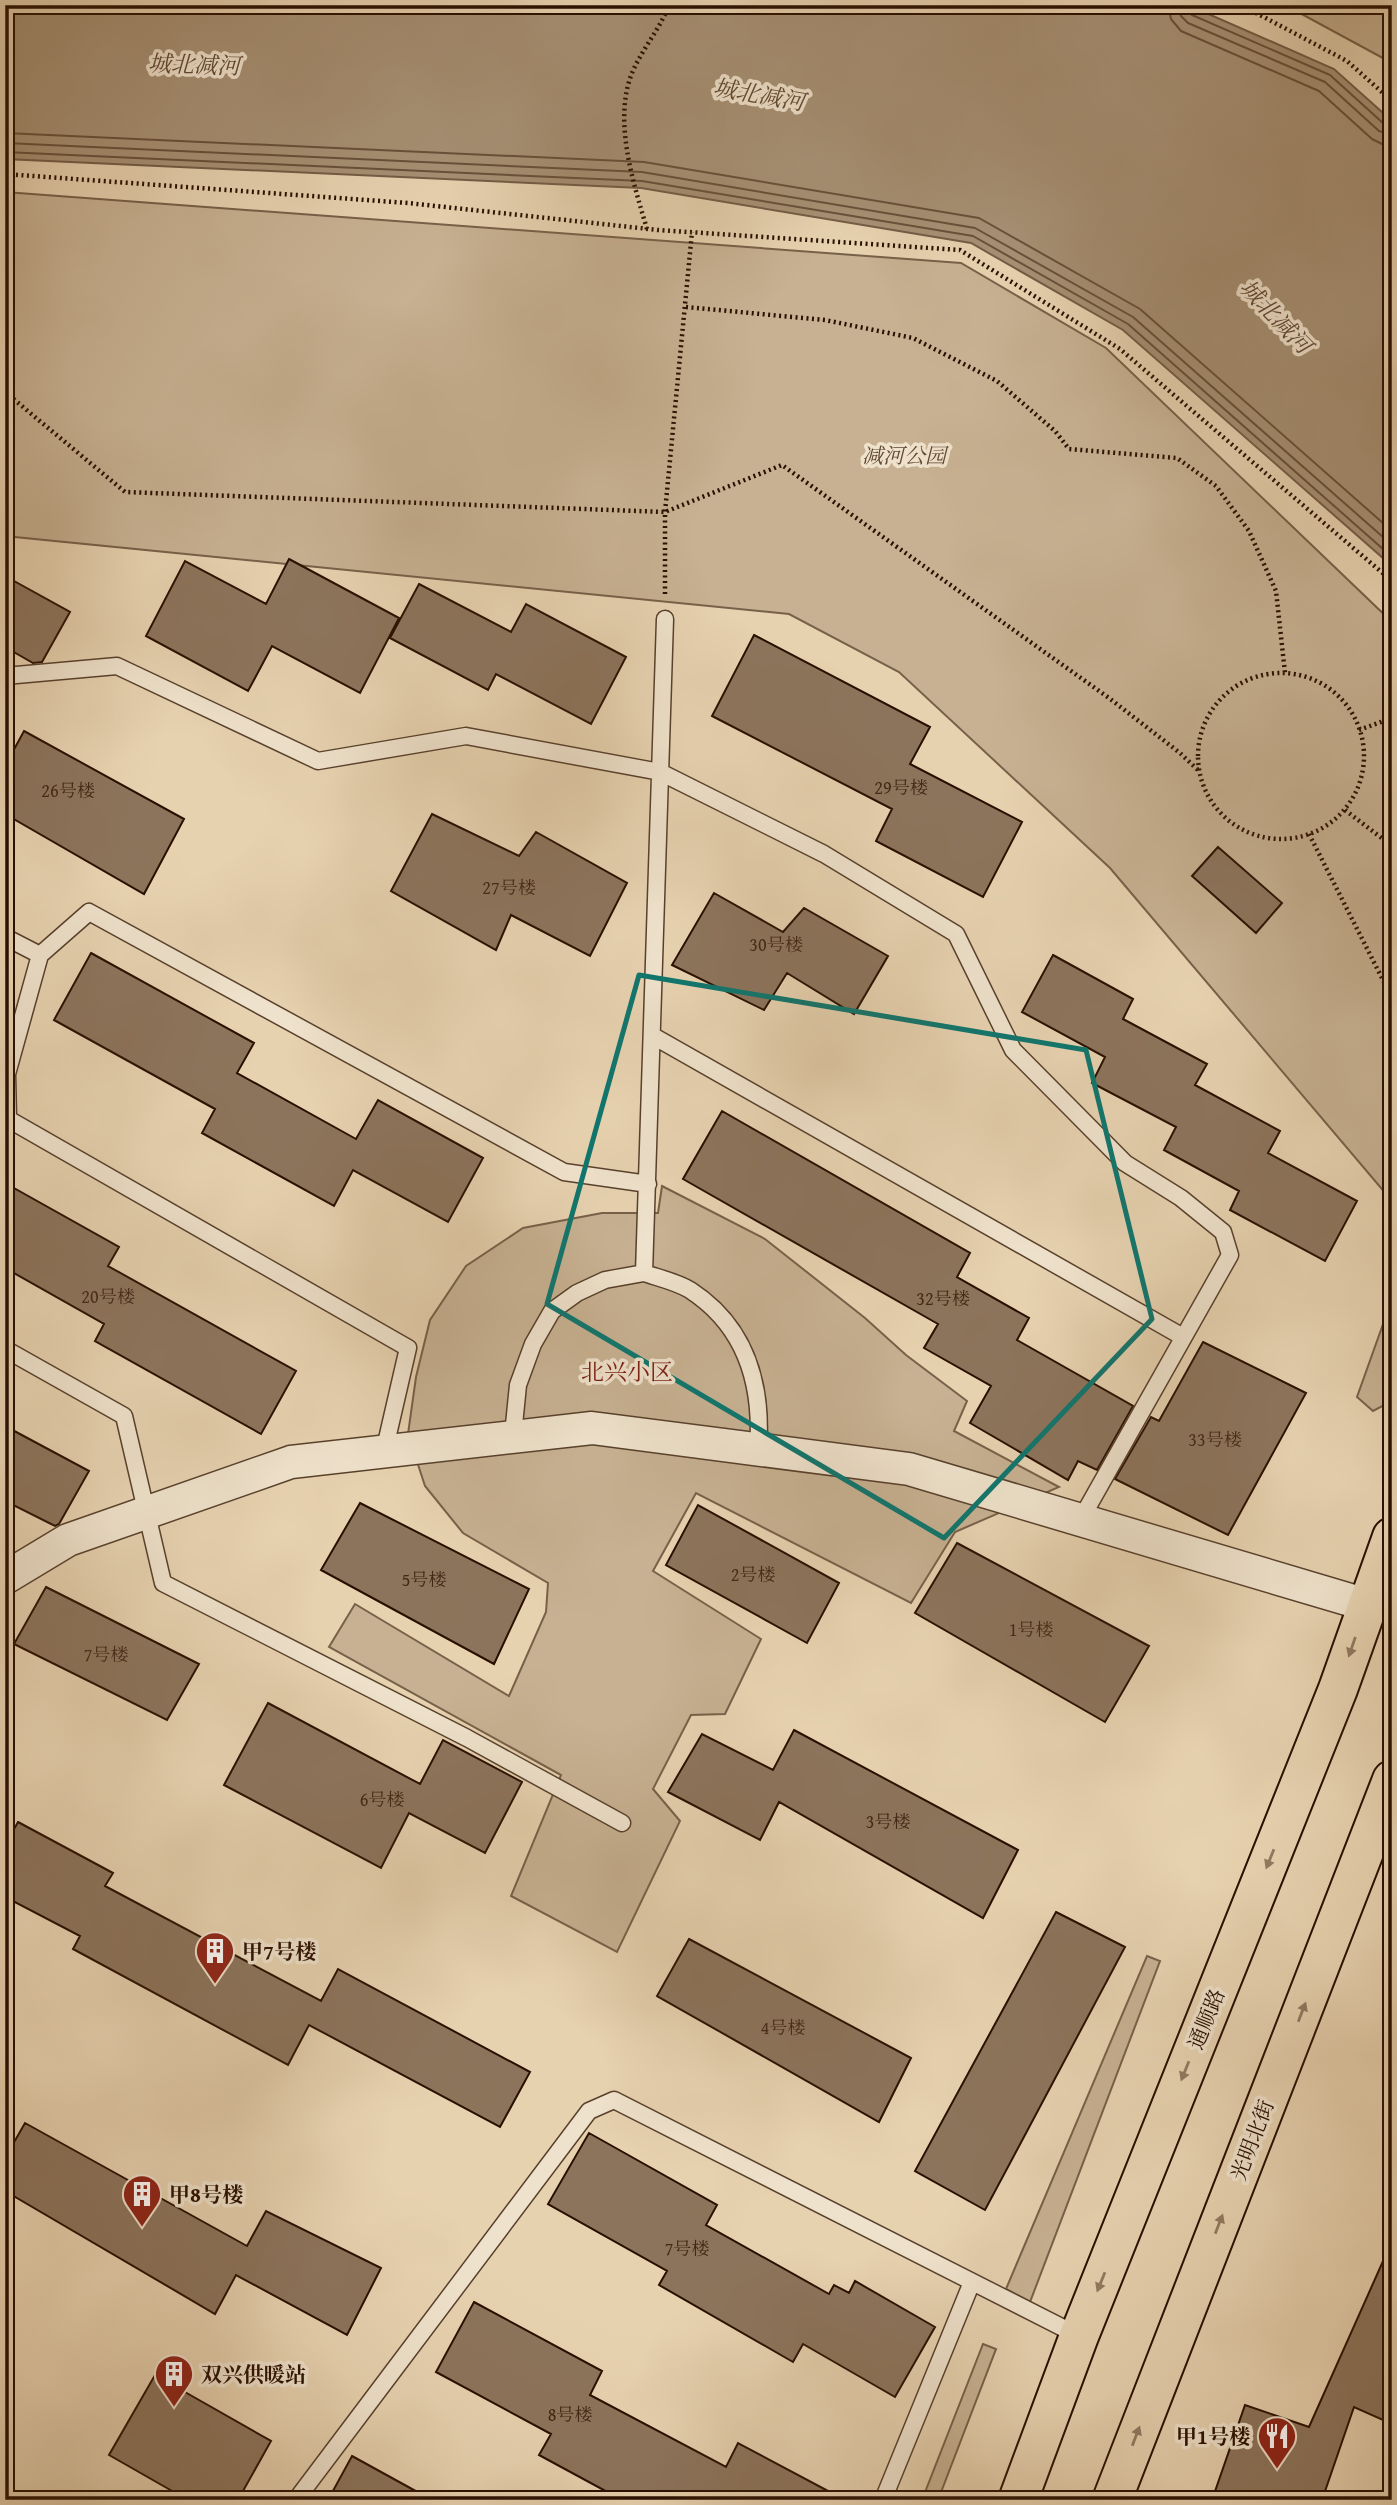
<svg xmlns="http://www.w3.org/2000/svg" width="1397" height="2505" viewBox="0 0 1397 2505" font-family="'Gentium Book Plus','Noto Serif SC',serif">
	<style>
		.green { fill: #c7b192; stroke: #786049; stroke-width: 2 }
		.water { fill: #a69074; stroke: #745c46; stroke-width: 2 }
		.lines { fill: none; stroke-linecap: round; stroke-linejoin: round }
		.shore { stroke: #68503a; stroke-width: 2 }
		.building { fill: #8c745c; stroke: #290f00; stroke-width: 2 }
		.lane-casing { stroke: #58402c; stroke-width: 19 }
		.street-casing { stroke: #58402c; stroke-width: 35 }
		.primary-casing { stroke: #290f00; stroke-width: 42 }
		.path { stroke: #290f00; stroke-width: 4.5; stroke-dasharray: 2 3.5; stroke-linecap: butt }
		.lane { stroke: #efe2cc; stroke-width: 16 }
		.street { stroke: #efe2cc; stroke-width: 32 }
		.primary { stroke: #e7d2b0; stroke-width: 38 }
		.oneway { fill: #927a61 }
		.marked { fill: none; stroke: #0f766e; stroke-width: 5; stroke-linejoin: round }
		.labels { text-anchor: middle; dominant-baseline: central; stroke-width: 7; stroke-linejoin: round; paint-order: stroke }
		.number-label { font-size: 18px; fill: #422817 }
		.park-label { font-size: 21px; font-style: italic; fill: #604833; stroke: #efe2cc }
		.poi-label { font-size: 21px; font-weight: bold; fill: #290f00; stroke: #efe2cc; text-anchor: start }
		.street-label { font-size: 21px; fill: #290f00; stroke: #efe2cc }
		.water-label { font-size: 23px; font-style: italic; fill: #614934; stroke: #efe2cc }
		.neighbourhood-label { font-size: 23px; fill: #7a1f14; stroke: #efe2cc }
	</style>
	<rect width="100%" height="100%" fill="#e7d2b0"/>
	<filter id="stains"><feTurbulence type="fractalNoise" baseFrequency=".00286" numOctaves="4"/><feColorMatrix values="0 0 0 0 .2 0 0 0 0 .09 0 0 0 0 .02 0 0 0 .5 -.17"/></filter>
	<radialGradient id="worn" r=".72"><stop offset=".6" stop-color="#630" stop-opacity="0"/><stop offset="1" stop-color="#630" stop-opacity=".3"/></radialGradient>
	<path class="green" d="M1285,5H1392V63Z
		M5,192L961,263L1106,348L1392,622V1201L1110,868L899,672L789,614L5,536Z
		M662,1186L765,1239L865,1318L906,1355L967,1401L954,1431L1059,1487L955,1532L911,1603L696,1493L653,1571L761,1639L725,1714L691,1715L653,1789L680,1821L617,1952L511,1896L561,1775L329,1647L355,1604L509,1696L546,1612L548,1583L463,1533L425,1486L408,1434L416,1377L430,1320L466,1266L523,1228L602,1213H658Z
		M1392,1299V1401L1373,1411L1357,1397Z
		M1147,1956L1160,1961L1030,2302L1006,2289Z
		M983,2344L996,2349L938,2500H922Z"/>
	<path class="water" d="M5,5H1188L1334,69L1392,121V566L1123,330L971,243L641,188L5,159Z"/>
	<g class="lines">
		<path class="shore" d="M1168,5L1171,19L1181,31L1319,91L1372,139L1382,144L1392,145
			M1179,5L1181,16L1188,23L1325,82L1379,131L1392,135
			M1188,5V11L1192,15L1330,75L1384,124L1392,126
			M5,133L644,162L979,218L1140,309L1392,531
			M5,143L642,172L975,228L1133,317L1392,545
			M5,152L642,181L973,236L1128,324L1392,557"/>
	</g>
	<path class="building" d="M289,559L399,618L360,693L272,646L248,691L146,636L185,561L266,604Z
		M5,576L70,612L42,662L33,663L5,647Z
		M419,584L511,632L526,604L626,657L591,724L496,674L488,690L390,638Z
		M754,635L930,727L910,764L1022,822L983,897L876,841L892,809L712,716Z
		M24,731L184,819L144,894L5,814V766Z
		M432,814L519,856L536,832L627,883L590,956L511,915L496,950L391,891Z
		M1218,847L1282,903L1256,933L1192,876Z
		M714,893L783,932L804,908L888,956L854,1014L787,973L764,1010L672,965Z
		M91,953L254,1043L237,1073L356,1139L378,1100L483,1158L448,1222L353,1170L334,1206L202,1133L215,1109L54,1020Z
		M1053,955L1133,999L1123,1019L1207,1064L1195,1085L1280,1131L1268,1153L1357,1201L1325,1261L1230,1210L1239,1191L1164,1150L1176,1127L1092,1083L1105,1057L1022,1012Z
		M722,1111L970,1253L957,1277L1029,1318L1017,1340L1133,1406L1097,1470L1078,1461L1068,1480L970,1423L991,1386L924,1348L938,1324L683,1179Z
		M5,1183L119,1247L108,1266L296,1371L261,1434L95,1341L104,1324L5,1268Z
		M1203,1342L1306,1393L1228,1535L1115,1479L1151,1417L1159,1421Z
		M5,1426L89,1471L59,1524L55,1526L5,1501Z
		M360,1503L529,1589L494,1664L321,1570Z
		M698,1505L839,1583L807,1643L666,1565Z
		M957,1543L1149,1646L1105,1722L915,1613Z
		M46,1587L199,1664L167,1720L14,1644Z
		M268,1703L420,1784L443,1740L522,1782L485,1853L409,1813L381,1868L224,1785Z
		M794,1730L1018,1850L983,1918L779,1802L760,1840L668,1792L702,1734L773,1770Z
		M18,1822L113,1873L105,1886L321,2001L338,1969L530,2072L500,2127L309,2025L288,2065L73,1949L80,1936L5,1897V1845Z
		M1056,1912L1125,1947L985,2210L915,2171Z
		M689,1939L911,2058L879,2122L657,1996Z
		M25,2123L247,2246L266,2211L381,2268L347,2335L236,2275L215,2314L5,2191V2158Z
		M589,2133L717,2205L706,2225L829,2294L834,2285L849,2293L855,2281L935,2327L895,2397L803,2344L793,2362L659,2285L667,2271L548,2204Z
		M1392,2241V2424L1354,2407L1322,2500H1212L1245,2405L1309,2427Z
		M474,2302L602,2371L590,2395L726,2467L738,2443L845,2500H622L539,2455L551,2434L436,2372Z
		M155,2375L271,2441L238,2500H188L109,2455Z
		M352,2456L432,2500H328Z"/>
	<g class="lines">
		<g class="lane-casing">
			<path id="lane" d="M5,676L117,666L318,761L466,736L660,772L824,854L956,934L1013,1050L1125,1163L1181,1198L1223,1232L1230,1255L1081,1519
				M5,937L40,955L89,912L564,1172L648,1184
				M40,955L7,1074L8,1119L408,1348L384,1452
				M653,1036L1183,1337
				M644,1273C659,1278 677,1282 690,1290C747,1327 763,1385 758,1450
				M5,1349L124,1416L163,1583L467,1738L622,1823
				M513,1435L518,1385L533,1344L552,1311L577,1293L605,1280L644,1273L665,619
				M296,2500L589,2111L614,2100L1079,2336
				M883,2500L972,2282"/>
		</g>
		<g class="street-casing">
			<path id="street" d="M5,1578L68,1540L291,1462L592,1428L909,1469L1367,1605"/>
		</g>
		<g class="primary-casing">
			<path id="primary" d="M1018,2500L1079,2336L1338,1689L1392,1537
				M1112,2500L1392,1780"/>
		</g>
		<path class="path" d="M1241,5L1347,61L1392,101
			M5,174L408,203L658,230L960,250L1120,349L1392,581
			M647,229C633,182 613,120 632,73C642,49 660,29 669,5
			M686,307L825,320L913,338L997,381L1055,431L1069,449L1177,458L1216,486L1249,531L1276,591L1285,673
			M5,392L125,492L665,512L782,465L1109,698L1180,753L1200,772
			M665,594V512L692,232
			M1198 756a83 83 0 1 1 166 0a83 83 0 1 1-166 0Z
			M1359,730L1392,718
			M1345,810L1392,846
			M1309,834L1388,990L1392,1033"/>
		<use href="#lane" class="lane"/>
		<use href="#street" class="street"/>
		<use href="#primary" class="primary"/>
	</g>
	<defs><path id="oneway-solid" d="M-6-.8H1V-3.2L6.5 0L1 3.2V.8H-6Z" transform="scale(1.75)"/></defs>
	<g class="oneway">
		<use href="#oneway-solid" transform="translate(1352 1647) rotate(109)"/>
		<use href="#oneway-solid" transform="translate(1270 1859) rotate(112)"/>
		<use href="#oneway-solid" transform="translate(1302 2012) rotate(-69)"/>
		<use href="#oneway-solid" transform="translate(1185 2071) rotate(112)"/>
		<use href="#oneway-solid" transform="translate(1219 2224) rotate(-69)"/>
		<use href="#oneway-solid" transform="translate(1101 2282) rotate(112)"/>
		<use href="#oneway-solid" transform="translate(1136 2436) rotate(-69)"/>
	</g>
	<path class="marked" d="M639,975L1086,1050L1152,1319L944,1538L547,1304Z"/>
	<defs>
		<g id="building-pin" transform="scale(2.0125)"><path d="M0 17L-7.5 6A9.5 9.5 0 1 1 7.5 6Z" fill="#8f2418" stroke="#efe2cc"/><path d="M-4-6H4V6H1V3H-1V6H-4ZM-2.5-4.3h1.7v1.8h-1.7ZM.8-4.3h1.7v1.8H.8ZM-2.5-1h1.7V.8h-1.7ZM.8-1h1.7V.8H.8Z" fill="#fff"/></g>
		<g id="restaurant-pin" transform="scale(2.0125)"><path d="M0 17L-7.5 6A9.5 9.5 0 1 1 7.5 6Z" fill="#8f2418" stroke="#efe2cc"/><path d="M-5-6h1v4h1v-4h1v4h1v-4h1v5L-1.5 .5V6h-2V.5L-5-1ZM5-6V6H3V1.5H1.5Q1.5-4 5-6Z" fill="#fff"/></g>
	</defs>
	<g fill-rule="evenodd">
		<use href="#building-pin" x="215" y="1951"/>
		<use href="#building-pin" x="142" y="2194"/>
		<use href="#building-pin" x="174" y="2374"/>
		<use href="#restaurant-pin" x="1277" y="2436"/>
	</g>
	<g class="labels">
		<g class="number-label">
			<text x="901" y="787">29号楼</text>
			<text x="68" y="790">26号楼</text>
			<text x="509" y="887">27号楼</text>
			<text x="776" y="944">30号楼</text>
			<text x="108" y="1296">20号楼</text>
			<text x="943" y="1298">32号楼</text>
			<text x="1215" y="1439">33号楼</text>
			<text x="753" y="1574">2号楼</text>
			<text x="424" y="1579">5号楼</text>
			<text x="1031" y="1629">1号楼</text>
			<text x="106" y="1654">7号楼</text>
			<text x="382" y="1799">6号楼</text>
			<text x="888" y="1821">3号楼</text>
			<text x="783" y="2027">4号楼</text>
			<text x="687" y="2248">7号楼</text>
			<text x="570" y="2414">8号楼</text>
		</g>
		<g class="park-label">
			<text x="904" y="455">减河公园</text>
		</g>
		<g class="poi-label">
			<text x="242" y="1951">甲7号楼</text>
			<text x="169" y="2194">甲8号楼</text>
			<text x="201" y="2374">双兴供暖站</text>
			<text x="1250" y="2436" text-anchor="end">甲1号楼</text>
		</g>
		<g class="street-label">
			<text transform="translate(1206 2019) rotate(-68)">通顺路</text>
			<text transform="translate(1252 2140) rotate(-69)">光明北街</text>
		</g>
		<g class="water-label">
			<text transform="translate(194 64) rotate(2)">城北减河</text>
			<text transform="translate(759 94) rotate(10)">城北减河</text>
			<text transform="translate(1276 316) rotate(46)">城北减河</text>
		</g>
		<g class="neighbourhood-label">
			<text x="627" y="1371">北兴小区</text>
		</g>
	</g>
	<rect width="1397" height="2505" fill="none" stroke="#e7d2b0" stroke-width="28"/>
	<rect x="7" y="7" width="1383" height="2491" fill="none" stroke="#290f00" stroke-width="3.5"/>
	<rect x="14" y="14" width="1369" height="2477" fill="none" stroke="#290f00" stroke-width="2"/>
	<rect width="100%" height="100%" filter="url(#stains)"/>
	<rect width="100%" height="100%" fill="url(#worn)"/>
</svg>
